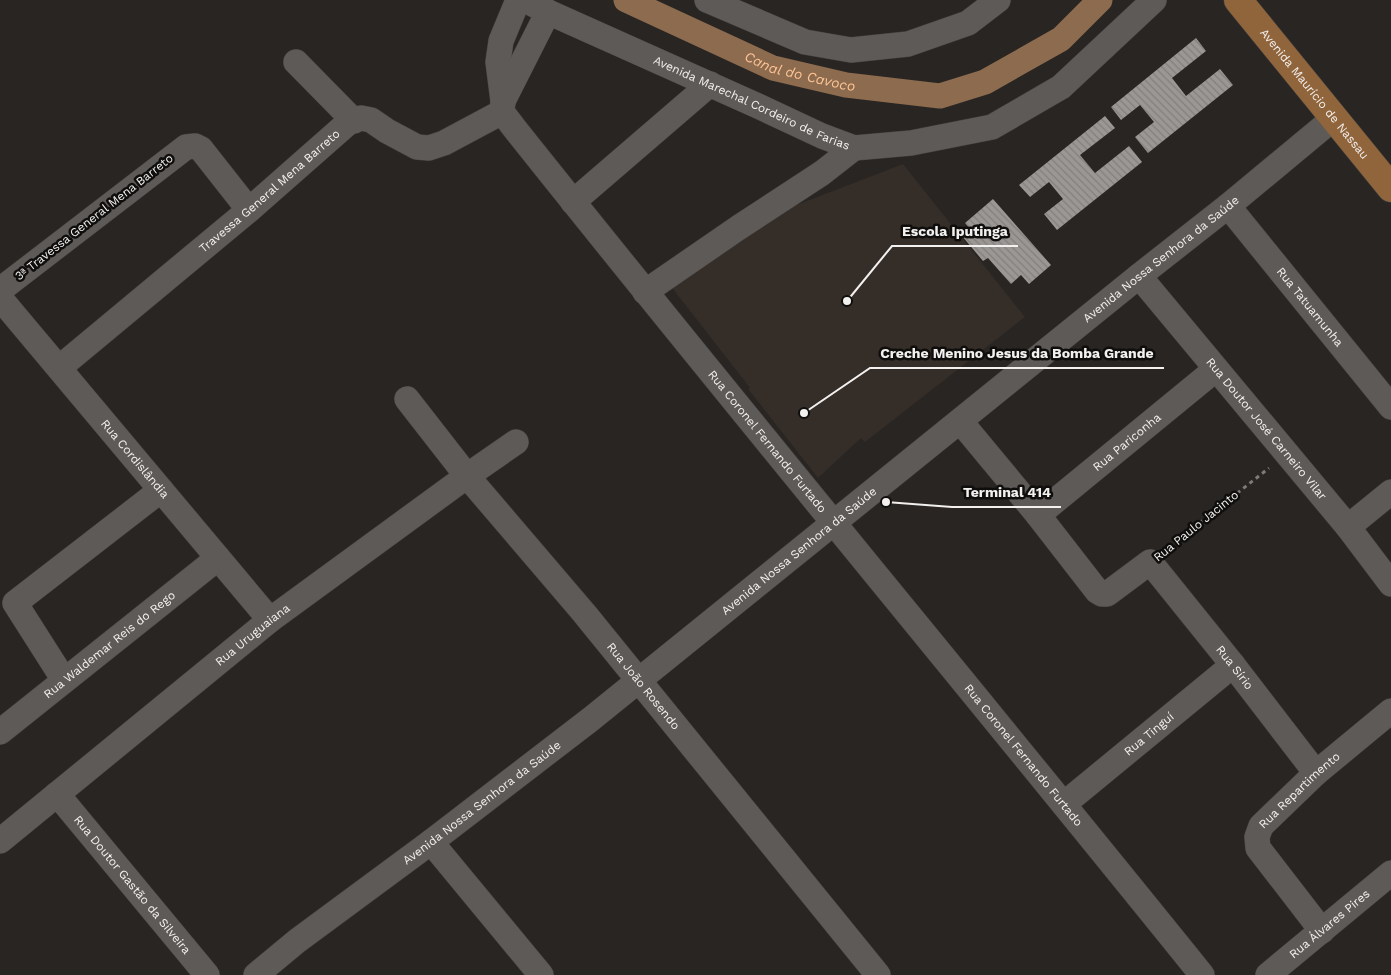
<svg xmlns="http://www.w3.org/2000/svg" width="1391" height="975" viewBox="0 0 1391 975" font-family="'Work Sans',sans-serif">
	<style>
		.built { fill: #352d27 }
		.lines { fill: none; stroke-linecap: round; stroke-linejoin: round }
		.canal { stroke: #8d6b4f; stroke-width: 25 }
		.building { fill: url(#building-back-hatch) }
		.minor-casing { stroke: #42403e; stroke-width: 26 }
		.major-casing { stroke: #42403e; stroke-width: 29 }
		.path { stroke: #7d7b78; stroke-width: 3; stroke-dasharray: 4 4; stroke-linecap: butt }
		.minor { stroke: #5e5a58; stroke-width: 25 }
		.major { stroke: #91653c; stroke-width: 28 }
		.labels { text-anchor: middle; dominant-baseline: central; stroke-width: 5; stroke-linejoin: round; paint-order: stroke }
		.street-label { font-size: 12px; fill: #f3f1ef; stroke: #0f0e0d }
		.water-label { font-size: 14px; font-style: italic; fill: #fec596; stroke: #0f0e0d }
		.leader { fill: none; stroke: #f3f1ef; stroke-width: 2 }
		.callout-dot { fill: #f3f1ef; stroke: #0f0e0d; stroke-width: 2 }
		.callout-label { font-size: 14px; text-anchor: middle; font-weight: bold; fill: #f3f1ef; stroke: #0f0e0d; stroke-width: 5; stroke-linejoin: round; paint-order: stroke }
	</style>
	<defs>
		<pattern id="building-back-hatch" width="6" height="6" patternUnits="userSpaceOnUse" patternTransform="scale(1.25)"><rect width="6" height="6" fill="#9b9794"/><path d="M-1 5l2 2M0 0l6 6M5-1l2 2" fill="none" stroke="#827f7d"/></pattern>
	</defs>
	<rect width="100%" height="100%" fill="#282522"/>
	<path class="built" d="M903,164L1025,317L865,442L861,438L818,478L748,389L750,388L669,284L768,216Z"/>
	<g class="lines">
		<path class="canal" id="s1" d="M626,0L773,68L846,85L940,96L985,82L1061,39L1100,0"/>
	</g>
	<path class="building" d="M1196,38L1206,51L1172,78L1186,96L1220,69L1233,85L1148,153L1135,137L1154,122L1140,105L1121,120L1111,107Z
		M1105,116L1115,128L1080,155L1095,173L1129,146L1142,162L1057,230L1044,214L1063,199L1049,182L1030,197L1019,185Z
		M993,199L1051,265L1029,284L1021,275L1011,284L988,258L983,261L962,236L970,229L965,223Z"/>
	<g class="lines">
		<g class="minor-casing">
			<g id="minor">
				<path id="s2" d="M518,0L501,41L498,62L503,101L502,112L515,129C741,413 974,692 1202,975"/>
				<path id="s3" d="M525,0L548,12L758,106L822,136L854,148L911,143L992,127L1061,87L1154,0"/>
				<path d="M707,0L805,42L851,50L908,44L968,23L998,0"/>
				<path d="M296,62L354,121"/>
				<path d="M503,101L548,12"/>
				<path d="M573,202L710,84"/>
				<path id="s4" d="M1228,206L1391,407"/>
				<path id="s5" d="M1139,276L1348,527L1391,584"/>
				<path d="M0,290L186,147L195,146L201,149L249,210"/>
				<path d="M645,292L738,228L822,173L854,148"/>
				<path id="s6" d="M0,298L270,620"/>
				<path id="s7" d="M59,368L249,210L349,122L361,118L371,120L387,131L417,147L429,148L444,143L502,112"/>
				<path id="s8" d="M407,399L467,476L584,613L878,975"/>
				<path id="s9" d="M960,421L1038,515L1097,591L1102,594H1107L1150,562L1233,665L1316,773"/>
				<path id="s10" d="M1038,515L1216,369"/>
				<path d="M1348,527L1391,492"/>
				<path d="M64,680L15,603L161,490"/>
				<path id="s11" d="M0,732L218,558"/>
				<path id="s12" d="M57,794L207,975"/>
				<path id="s13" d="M1064,804L1233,665"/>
				<path id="s14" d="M0,841L270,620L467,476L516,442"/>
				<path d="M431,842L541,975"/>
				<path id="s15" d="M1322,931L1258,848L1257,837L1261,826L1316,773L1391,711"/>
				<path id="s16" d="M256,975L297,941L431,842L591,719L1139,276L1228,206L1334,118"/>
				<path id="s17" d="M1268,975L1391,873"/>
			</g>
		</g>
		<g class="major-casing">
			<g id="major">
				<path id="s18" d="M1238,0L1391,188"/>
			</g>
		</g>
		<path class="path" d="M1168,548L1269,468"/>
		<use href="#minor" class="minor"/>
		<use href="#major" class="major"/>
	</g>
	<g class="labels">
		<g class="street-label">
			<text stroke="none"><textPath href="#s18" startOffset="121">Avenida Maurício de Nassau</textPath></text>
			<text stroke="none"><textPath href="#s3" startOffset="249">Avenida Marechal Cordeiro de Farias</textPath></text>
			<text stroke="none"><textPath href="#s7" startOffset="275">Travessa General Mena Barreto</textPath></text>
			<text transform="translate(94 217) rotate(-38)">3ª Travessa General Mena Barreto</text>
			<text stroke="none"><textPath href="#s16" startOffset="1154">Avenida Nossa Senhora da Saúde</textPath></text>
			<text stroke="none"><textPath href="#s4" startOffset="130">Rua Tatuamunha</textPath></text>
			<text stroke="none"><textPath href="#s5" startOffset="199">Rua Doutor José Carneiro Vilar</textPath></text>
			<text stroke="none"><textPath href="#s2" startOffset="539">Rua Coronel Fernando Furtado</textPath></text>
			<text stroke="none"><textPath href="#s10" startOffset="115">Rua Pariconha</textPath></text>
			<text stroke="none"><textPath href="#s6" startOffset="210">Rua Cordislândia</textPath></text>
			<text transform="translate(1196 526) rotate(-39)">Rua Paulo Jacinto</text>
			<text stroke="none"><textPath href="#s16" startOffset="689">Avenida Nossa Senhora da Saúde</textPath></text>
			<text stroke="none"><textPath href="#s14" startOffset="326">Rua Uruguaiana</textPath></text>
			<text stroke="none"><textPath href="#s11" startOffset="140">Rua Waldemar Reis do Rego</textPath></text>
			<text stroke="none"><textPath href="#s9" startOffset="418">Rua Sírio</textPath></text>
			<text stroke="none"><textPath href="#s8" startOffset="372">Rua João Rosendo</textPath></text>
			<text stroke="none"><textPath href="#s13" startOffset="110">Rua Tinguí</textPath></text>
			<text stroke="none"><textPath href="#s2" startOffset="944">Rua Coronel Fernando Furtado</textPath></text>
			<text stroke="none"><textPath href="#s15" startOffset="180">Rua Repartimento</textPath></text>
			<text stroke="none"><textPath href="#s16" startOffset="284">Avenida Nossa Senhora da Saúde</textPath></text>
			<text stroke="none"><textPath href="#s12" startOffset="118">Rua Doutor Gastão da Silveira</textPath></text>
			<text stroke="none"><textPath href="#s17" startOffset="80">Rua Álvares Pires</textPath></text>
		</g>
		<g class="water-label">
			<text stroke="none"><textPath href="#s1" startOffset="189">Canal do Cavoco</textPath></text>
		</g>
	</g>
	<path class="leader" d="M847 301L892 246H1018M804 413L870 368H1164M886 502L952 507H1061"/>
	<g class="callout-dot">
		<circle cx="847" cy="301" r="5"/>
		<circle cx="804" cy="413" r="5"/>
		<circle cx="886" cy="502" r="5"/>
	</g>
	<g class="callout-label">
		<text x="955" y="236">Escola Iputinga</text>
		<text x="1017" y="358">Creche Menino Jesus da Bomba Grande</text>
		<text x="1007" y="497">Terminal 414</text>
	</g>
</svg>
